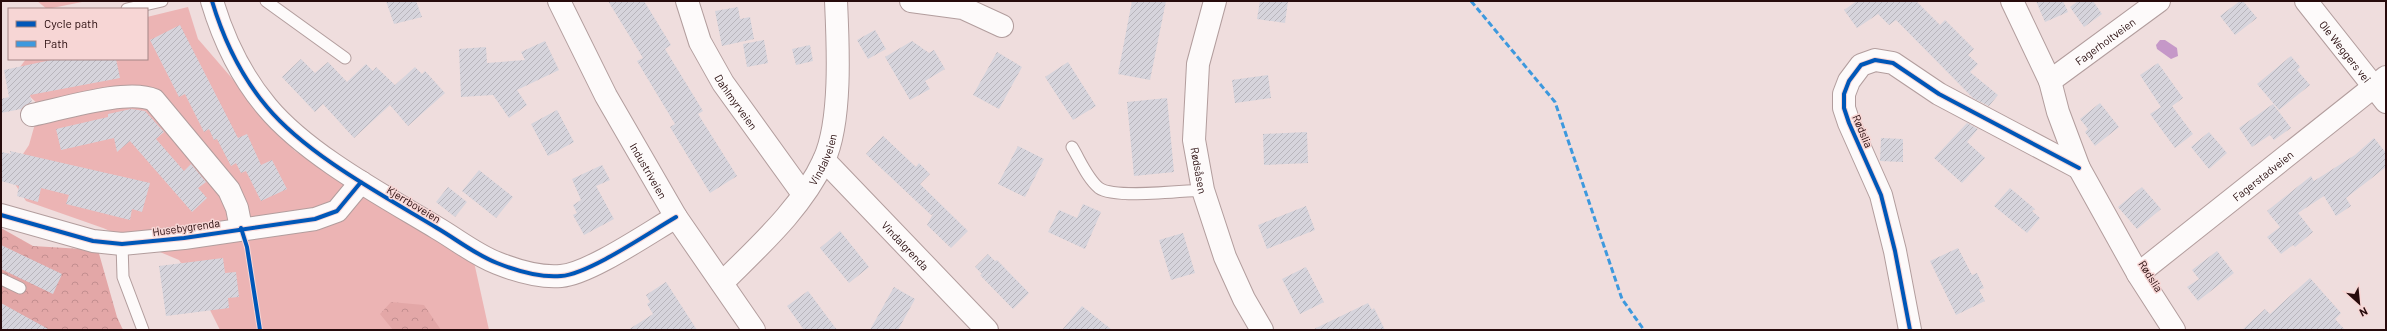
<svg xmlns="http://www.w3.org/2000/svg" width="2387" height="331" viewBox="0 0 2387 331" font-family="Barlow,sans-serif">
	<style>
		.grass { fill: #ecb4b4 }
		.forest { fill: url(#forest-crowns) }
		.water { fill: #c598c8 }
		.building { fill: url(#building-hatch) }
		.lines { fill: none; stroke-linecap: round; stroke-linejoin: round }
		.lane-casing { stroke: #b29d9d; stroke-width: 13 }
		.street-casing { stroke: #b29d9d; stroke-width: 24 }
		.lane { stroke: #fdfafa; stroke-width: 11 }
		.street { stroke: #fdfafa; stroke-width: 22 }
		.quiet { stroke: #3d99de; stroke-width: 3; stroke-dasharray: 6 3; stroke-linecap: butt }
		.cycleway-casing { stroke: #f7d6d5; stroke-width: 6 }
		.cycleway { stroke: #0057b8; stroke-width: 4 }
		.labels { text-anchor: middle; dominant-baseline: central; stroke-width: 3; stroke-linejoin: round; paint-order: stroke }
		.street-label { font-size: 11px; fill: #270b0c; stroke: #f7d6d5 }
	</style>
	<defs>
		<pattern id="forest-crowns" width="20" height="18" patternUnits="userSpaceOnUse"><rect width="20" height="18" fill="#e3a7a7"/><path d="M2 6a3 3 0 1 1 6 0M12 15a3 3 0 1 1 6 0" fill="none" stroke="#c38e8f"/></pattern>
		<pattern id="building-hatch" width="6" height="6" patternUnits="userSpaceOnUse"><rect width="6" height="6" fill="#d6d4dc"/><path d="M-1 1l2-2M0 6l6-6M5 7l2-2" fill="none" stroke="#b8b5bc"/></pattern>
	</defs>
	<rect width="100%" height="100%" fill="#efdddd"/>
	<path class="grass" d="M37,1H87L47,9Z
		M188,7L198,39L295,151L474,262L489,330H220L201,292L179,260L103,228L26,201L9,175L29,145L40,106L11,79L26,59H147V17Z"/>
	<path class="forest" d="M1,228L33,246L98,250L117,317L123,330H1Z
		M391,302L424,305L441,330H393L380,314Z"/>
	<path class="water" d="M2160,40H2165L2177,48L2178,56L2171,59L2157,49L2156,45Z"/>
	<path class="building" d="M386,1H416L422,17L394,24Z
		M608,1H644L671,45L665,49L703,111L698,114L737,176L710,193L670,127L675,124L637,61L643,58Z
		M1132,1H1166L1150,80L1118,74Z
		M1260,1H1288L1285,23L1257,19Z
		M1857,1H1916L1940,25L1945,20L1974,49L1968,55L1978,64L1970,72L1998,95L1989,106L1973,98L1896,20L1889,25L1878,14L1857,28L1844,10Z
		M2036,1H2063L2068,12L2045,22Z
		M2078,1H2093L2102,14L2084,27L2070,7Z
		M2240,1H2243L2257,18L2235,35L2220,16Z
		M738,7L740,19L750,17L754,39L722,46L715,11Z
		M180,25L238,138L247,134L261,165L272,160L287,189L261,201L246,171L241,173L236,163L231,166L217,139L214,140L209,129L204,132L185,94L179,97L150,40Z
		M875,30L886,49L868,59L857,40Z
		M764,40L768,63L747,67L743,44Z
		M545,41L559,70L517,90L527,105L509,118L493,95L461,97L459,49L486,47L487,63L525,60L521,52Z
		M912,41L929,53L934,50L945,69L925,81L930,89L910,100L885,57Z
		M810,45L813,61L796,65L792,49Z
		M997,52L1022,67L999,109L973,95Z
		M2291,56L2300,67L2297,70L2310,85L2279,110L2257,84Z
		M56,59H116L120,78L30,95L32,102L24,106L21,109L1,113V99L9,97L4,70Z
		M301,59L315,73L328,62L347,82L366,64L373,71L376,67L395,85L415,67L422,74L425,71L445,93L408,126L390,105L354,138L323,104L315,112L282,77Z
		M1068,62L1096,106L1073,120L1045,77Z
		M2158,63L2183,98L2172,106L2193,134L2175,148L2150,114L2161,107L2140,75Z
		M1268,75L1271,98L1235,103L1232,80Z
		M1167,98L1174,172L1134,176L1127,102Z
		M2100,103L2119,127L2095,146L2085,132L2088,129L2080,119Z
		M2273,104L2291,128L2274,140L2270,135L2252,147L2239,128Z
		M131,109L145,111L164,132L156,139L184,171L191,164L206,182L198,188L207,198L192,212L130,141L117,152L114,138L61,150L56,129L108,117V114Z
		M557,110L574,142L548,156L531,124Z
		M1967,123L1978,129L1967,142L1985,158L1962,183L1934,158Z
		M1307,132L1308,163L1264,165L1263,134Z
		M2209,132L2227,153L2209,169L2191,147Z
		M883,136L916,167L919,163L930,174L920,184L968,231L951,248L927,225L933,214L931,215L866,154Z
		M1881,138L1903,139V162L1880,161Z
		M2374,138L2386,153V167L2346,198L2351,206L2336,216L2324,196L2298,213L2313,232L2295,247L2293,245L2281,254L2267,237L2280,227L2267,211L2311,176L2314,181L2355,155Z
		M1018,146L1044,159L1025,197L998,184Z
		M10,151L150,183L142,212L132,209L130,220L66,204L69,195L41,188L38,202L17,196L19,186L1,181V152L11,154Z
		M602,165L610,180L596,186L614,219L584,235L573,215L577,213L573,205L581,200L572,179Z
		M479,170L513,197L496,218L462,191Z
		M448,187L467,202L455,217L436,202Z
		M2142,187L2161,209L2137,229L2118,207Z
		M2010,188L2035,209L2032,211L2040,218L2027,233L1994,206Z
		M1083,204L1101,212L1085,249L1048,232L1059,210L1077,218Z
		M1306,206L1315,230L1267,249L1258,225Z
		M840,231L869,267L849,283L820,248Z
		M1183,233L1195,273L1171,280L1159,240Z
		M1,245L62,274L53,294L1,269Z
		M1958,248L1972,275L1977,273L1984,288L1979,290L1985,301L1956,315L1930,261Z
		M2217,251L2234,273L2198,301L2187,287L2199,279L2192,270Z
		M988,254L995,261L997,260L1029,293L1013,309L980,275L982,274L975,267Z
		M223,258L225,273L236,272L239,297L228,298L229,308L166,316L159,266Z
		M1306,267L1324,302L1300,314L1282,279Z
		M2310,278L2341,313L2335,319L2345,330H2242L2265,309L2270,314Z
		M666,282L697,330H628L653,314L647,304L650,302L646,295Z
		M894,287L915,299L898,330H870Z
		M808,291L837,330H804L787,306Z
		M1,303L50,330H1Z
		M1368,303L1372,310L1374,308L1385,330H1312Z
		M1082,306L1112,330H1062Z"/>
	<g class="lines">
		<g class="lane-casing">
			<path id="lane" d="M266,1L345,58
				M127,9L162,1
				M1072,147C1080,160 1087,178 1099,188C1114,199 1182,191 1203,190
				M122,244L123,277L143,330
				M1,279L20,288"/>
		</g>
		<g class="street-casing">
			<g id="street">
				<path d="M212,1C224,41 240,75 267,107C307,155 384,196 437,228C456,239 476,255 497,263C517,271 539,278 561,276C589,274 650,232 676,217"/>
				<path id="s1" d="M559,1L606,96L676,217L754,330"/>
				<path id="s2" d="M687,1L700,42L723,83L803,194"/>
				<path d="M911,1L963,8L1002,26"/>
				<path id="s3" d="M1215,1L1198,64L1194,140L1203,190L1225,257L1244,299L1262,330"/>
				<path d="M2012,1L2050,81L2058,112L2079,168L2138,274L2174,330"/>
				<path id="s4" d="M2306,1L2386,102"/>
				<path id="s5" d="M2050,81L2159,1"/>
				<path d="M32,115C62,109 128,88 154,100L229,190L237,208L241,228"/>
				<path id="s6" d="M824,160L987,330"/>
				<path d="M1,215L93,241L122,244L184,238L315,219L337,211L361,182"/>
				<path id="s7" d="M2138,274L2386,77"/>
				<path id="s8" d="M722,283C759,246 802,208 824,160C842,121 838,44 836,1"/>
				<path d="M1910,330L1895,251L1881,195L1849,123L1844,108V94L1849,81L1861,65L1875,60L1893,63L1939,94L2079,168"/>
			</g>
		</g>
		<use href="#lane" class="lane"/>
		<use href="#street" class="street"/>
		<path class="quiet" d="M1471,1L1555,102L1622,299L1644,330"/>
		<g class="cycleway-casing">
			<path id="cycleway" d="M212,1C224,41 240,75 267,107C307,155 384,196 437,228C456,239 476,255 497,263C517,271 539,278 561,276C589,274 650,232 676,217
				M1,215L93,241L122,244L184,238L315,219L337,211L361,182
				M241,228L247,247L260,330
				M1910,330L1895,251L1881,195L1849,123L1844,108V94L1849,81L1861,65L1875,60L1893,63L1939,94L2079,168"/>
		</g>
		<use href="#cycleway" class="cycleway"/>
	</g>
	<g class="labels">
		<g class="street-label">
			<text stroke="none"><textPath href="#s5" startOffset="68">Fagerholtveien</textPath></text>
			<text stroke="none"><textPath href="#s4" startOffset="64">Ole Weggers vei</textPath></text>
			<text stroke="none"><textPath href="#s2" startOffset="113">Dahlmyrveien</textPath></text>
			<text transform="translate(1863 131) rotate(67)">Rødslia</text>
			<text stroke="none"><textPath href="#s8" startOffset="161">Vindalveien</textPath></text>
			<text stroke="none"><textPath href="#s1" startOffset="192">Industriveien</textPath></text>
			<text stroke="none"><textPath href="#s3" startOffset="172">Rødsåsen</textPath></text>
			<text stroke="none"><textPath href="#s7" startOffset="159">Fagerstadveien</textPath></text>
			<text transform="translate(414 204) rotate(31)">Kjerrboveien</text>
			<text transform="translate(186 227) rotate(-8)">Husebygrenda</text>
			<text stroke="none"><textPath href="#s6" startOffset="118">Vindalgrenda</textPath></text>
			<text transform="translate(2151 276) rotate(58)">Rødslia</text>
		</g>
	</g>
	<rect width="2387" height="331" fill="none" stroke="#270b0c" stroke-width="4"/>
	<rect x="8" y="8" width="140" height="52" fill="#f7d6d5" stroke="#a48585"/>
	<rect x="16" y="21" width="20" height="6" fill="#0057b8" stroke="#a48585"/>
	<text x="44" y="28" font-size="12" fill="#270b0c">Cycle path</text>
	<rect x="16" y="41" width="20" height="6" fill="#3d99de" stroke="#a48585"/>
	<text x="44" y="48" font-size="12" fill="#270b0c">Path</text>
	<g transform="translate(2359 303) rotate(153)" stroke="#f7d6d5" stroke-width="3" paint-order="stroke">
	<path d="M0-3L7 15L0 10L-7 15Z" fill="#270b0c"/>
	<text y="-6" font-size="11" font-weight="bold" text-anchor="middle" fill="#270b0c">N</text>
	</g>
</svg>
